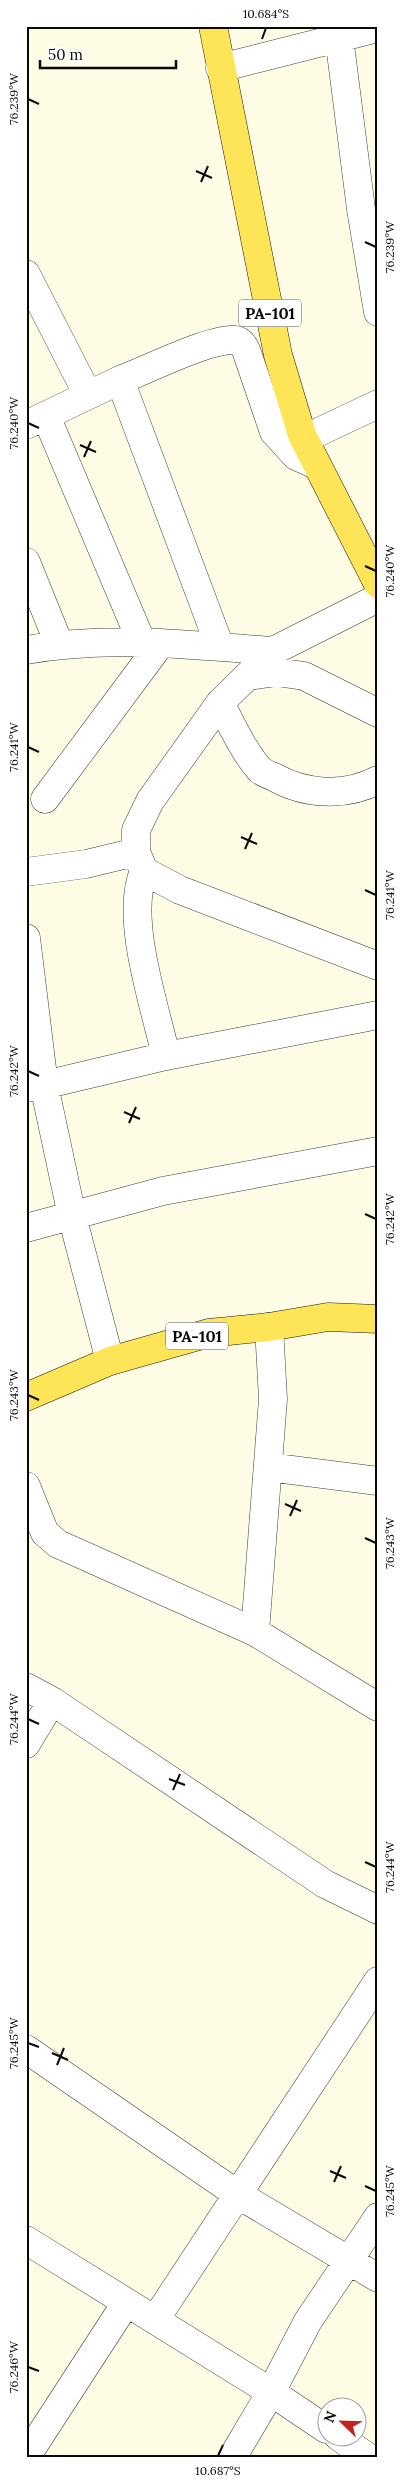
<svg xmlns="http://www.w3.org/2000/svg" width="404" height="2484" viewBox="0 0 404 2484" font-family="Lora,serif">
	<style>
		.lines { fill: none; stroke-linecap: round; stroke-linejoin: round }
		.minor-casing { stroke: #3c3c3c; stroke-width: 29 }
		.major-casing { stroke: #1a1a1a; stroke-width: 29 }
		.minor { stroke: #fff; stroke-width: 28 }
		.major { stroke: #fee557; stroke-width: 28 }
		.ticks { fill: none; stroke: #090909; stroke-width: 2 }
		.labels { text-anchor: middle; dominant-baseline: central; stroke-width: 5; stroke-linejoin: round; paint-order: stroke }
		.shield { fill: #fff; stroke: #535353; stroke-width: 1 }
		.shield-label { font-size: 16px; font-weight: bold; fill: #090909 }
		.neatline { fill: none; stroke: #090909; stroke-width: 2 }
		.ticks-label { font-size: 12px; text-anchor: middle; fill: #090909 }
	</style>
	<rect width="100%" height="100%" fill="#fffce6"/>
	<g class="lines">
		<g class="minor-casing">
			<path id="minor" d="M339,37L361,209L378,312
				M220,68L378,28
				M26,274L88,395
				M120,380C147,370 204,341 231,340C239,339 243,344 246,350L274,432L296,456L316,465
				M46,416L142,643
				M26,425L120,380L220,647
				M304,439L378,404
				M26,562L59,644
				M378,598L273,651L220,703L150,801L136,830V852L144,871L180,890L378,966
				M26,650C108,635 191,645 273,651
				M248,676L277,672L304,676L378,713
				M220,703C232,725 243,751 260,770C264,773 269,775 274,777C306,795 345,797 378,780
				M45,799L161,643
				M144,871C124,918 155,1006 166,1056
				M26,872L86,864L136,852
				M26,938L44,1085L72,1216L110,1361
				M27,1087L44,1085L166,1056L378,1015
				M26,1228L163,1191L378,1151
				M268,1467L378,1481
				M26,1486L45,1533L58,1544L255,1632L378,1707
				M255,1632L273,1399L269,1327
				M26,1687L52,1701L325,1884L378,1910
				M26,1744L52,1701
				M26,2049L237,2194L378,2278
				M26,2240L271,2392L326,2429
				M155,2320L378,1981
				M338,2436L369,2458
				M26,2457L126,2303
				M232,2458L271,2392L308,2321L378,2217"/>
		</g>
		<g class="major-casing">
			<path id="major" d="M213,26L278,355L302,435L378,584
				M26,1397L110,1361L209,1333L269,1327L328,1317L378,1319"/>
		</g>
		<use href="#minor" class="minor"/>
		<use href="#major" class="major"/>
	</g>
	<path class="ticks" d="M262,39L266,28M28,99L39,104M196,171L212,178M201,182L208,166M365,242L376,247M28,423L39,428M80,445L96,452M84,457L91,441M365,566L376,571M28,747L39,752M241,837L257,844M245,849L252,833M365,890L376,895M28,1071L39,1076M124,1112L140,1119M129,1123L136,1107M365,1214L376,1219M28,1395L39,1400M285,1504L301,1511M290,1516L297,1500M365,1538L376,1543M28,1719L39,1724M169,1779L185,1785M173,1790L180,1774M365,1862L376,1867M28,2043L39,2047M52,2053L68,2060M57,2065L64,2048M330,2171L346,2178M334,2182L341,2166M365,2186L376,2191M28,2367L39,2371M218,2456L223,2445"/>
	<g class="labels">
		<g class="shield">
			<rect x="239" y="299.5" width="62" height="27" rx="4"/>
			<rect x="166" y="1322.5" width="62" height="27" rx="4"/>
		</g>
		<g class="shield-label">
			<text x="270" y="313">PA-101</text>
			<text x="197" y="1336">PA-101</text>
		</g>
	</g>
	<rect width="404" height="2484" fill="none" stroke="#ffffff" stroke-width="55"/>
	<g transform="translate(342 2422) rotate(293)"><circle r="24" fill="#ffffff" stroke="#9d9d9d"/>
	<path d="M0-4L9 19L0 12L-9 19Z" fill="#bd251e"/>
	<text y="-8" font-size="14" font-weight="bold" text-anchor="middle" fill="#090909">N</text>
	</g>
	<path d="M40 60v8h136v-8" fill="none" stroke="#090909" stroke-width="2.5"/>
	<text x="48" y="60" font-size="15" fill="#090909" stroke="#ffffff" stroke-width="4" paint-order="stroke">50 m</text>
	<rect x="28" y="28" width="348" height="2428" class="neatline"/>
	<g class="ticks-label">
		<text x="266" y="18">10.684°S</text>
		<text transform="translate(14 99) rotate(-90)" y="4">76.239°W</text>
		<text transform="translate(390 247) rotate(-90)" y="4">76.239°W</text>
		<text transform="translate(14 423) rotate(-90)" y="4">76.240°W</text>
		<text transform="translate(390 571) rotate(-90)" y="4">76.240°W</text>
		<text transform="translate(14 747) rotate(-90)" y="4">76.241°W</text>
		<text transform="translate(390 895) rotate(-90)" y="4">76.241°W</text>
		<text transform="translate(14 1071) rotate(-90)" y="4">76.242°W</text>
		<text transform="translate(390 1219) rotate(-90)" y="4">76.242°W</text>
		<text transform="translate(14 1395) rotate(-90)" y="4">76.243°W</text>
		<text transform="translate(390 1543) rotate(-90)" y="4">76.243°W</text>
		<text transform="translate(14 1719) rotate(-90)" y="4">76.244°W</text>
		<text transform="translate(390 1867) rotate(-90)" y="4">76.244°W</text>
		<text transform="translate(14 2043) rotate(-90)" y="4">76.245°W</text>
		<text transform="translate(390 2191) rotate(-90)" y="4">76.245°W</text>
		<text transform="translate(14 2367) rotate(-90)" y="4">76.246°W</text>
		<text x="218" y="2475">10.687°S</text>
	</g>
</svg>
